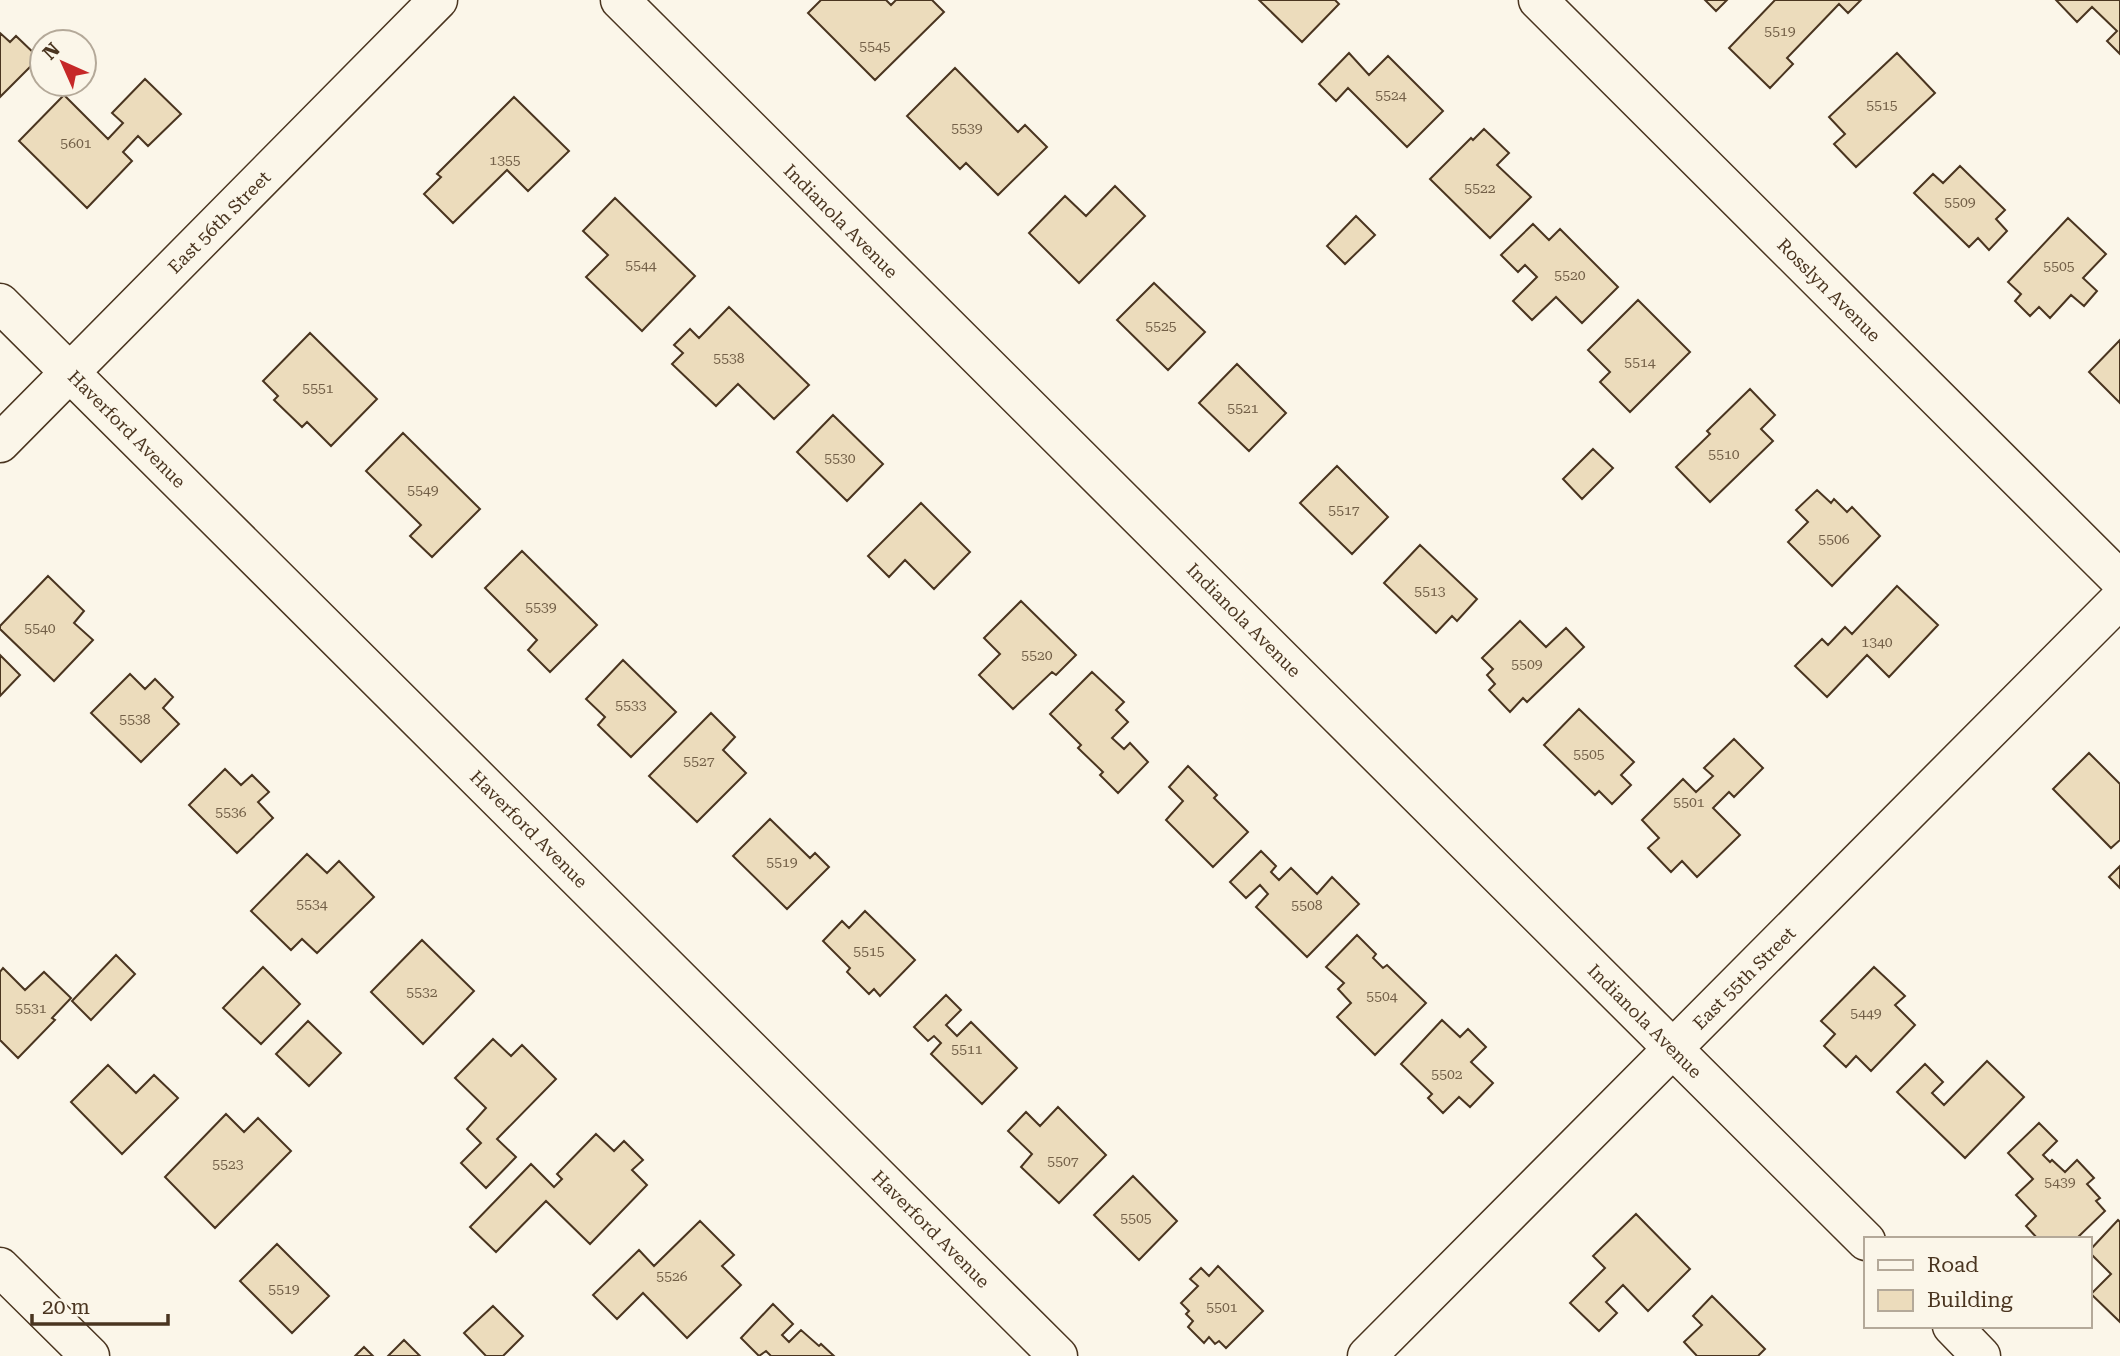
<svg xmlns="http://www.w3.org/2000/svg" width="2120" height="1356" viewBox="0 0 2120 1356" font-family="'Roboto Serif',serif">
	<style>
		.building { fill: #ecdcbc; stroke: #4a3520; stroke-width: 2 }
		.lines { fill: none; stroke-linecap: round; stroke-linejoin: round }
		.minor-casing { stroke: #4a3520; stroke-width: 41 }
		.minor { stroke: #fbf6e9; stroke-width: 38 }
		.labels { text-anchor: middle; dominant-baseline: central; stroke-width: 5; stroke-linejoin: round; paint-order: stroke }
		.number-label { font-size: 14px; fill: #725f47 }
		.street-label { font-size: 18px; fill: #4a3520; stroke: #fbf6e9 }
	</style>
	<rect width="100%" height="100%" fill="#fbf6e9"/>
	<path class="building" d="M821,0H886L891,5L896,0H932L944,12L875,80L808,13Z
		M1259,0H1335L1339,4L1302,42Z
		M1705,0H1727L1716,11Z
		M1775,0H1861L1848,13L1839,4L1787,58L1793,64L1770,88L1729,48Z
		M2056,0H2120V54L2107,41L2117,31L2092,7L2077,22Z
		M0,33L10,42L16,36L39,58L0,97Z
		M1349,53L1369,75L1388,56L1443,111L1407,147L1348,88L1336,101L1319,84Z
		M1897,53L1935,93L1856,167L1834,144L1845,134L1829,117Z
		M955,68L1018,132L1025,125L1047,147L998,195L966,163L960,169L907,116Z
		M145,79L181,114L148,146L138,136L123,152L132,161L87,208L19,141L64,95L108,139L123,123L112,113Z
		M514,97L569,151L528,191L507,170L453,223L424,194L441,177L437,174Z
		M1484,129L1509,153L1497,165L1531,197L1490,238L1430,179L1471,138L1473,140Z
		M1960,166L2005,210L1996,219L2007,231L1989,250L1978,238L1969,247L1914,193L1933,174L1943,183Z
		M1115,186L1145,216L1079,283L1029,233L1065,196L1086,216Z
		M615,198L695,276L642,331L586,277L608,255L583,231Z
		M1356,216L1375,235L1345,264L1327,246Z
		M2068,218L2106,254L2083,278L2097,291L2084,306L2071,295L2050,318L2039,307L2030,316L2015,301L2021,294L2008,282Z
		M1533,224L1549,240L1560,229L1618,287L1582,323L1556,297L1532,320L1513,301L1537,277L1525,265L1518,272L1501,255Z
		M1154,283L1205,332L1168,370L1117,320Z
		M1638,300L1690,352L1630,412L1600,382L1610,372L1588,350Z
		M729,307L809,385L774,419L738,384L716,406L672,364L683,353L674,345L690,329L699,338Z
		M310,333L377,399L331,446L307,422L302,427L274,400L278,396L263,381Z
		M2120,340V403L2089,372Z
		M1237,364L1286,413L1249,451L1199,403Z
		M1750,389L1775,415L1761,429L1773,441L1710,502L1676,467L1710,434L1707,431Z
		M833,415L883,464L847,501L797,452Z
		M403,433L480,509L432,557L410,536L421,525L366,471Z
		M1593,449L1613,468L1582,499L1563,479Z
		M1337,466L1388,517L1352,554L1300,503Z
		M1817,490L1831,503L1834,499L1847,512L1852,507L1880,536L1832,586L1788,542L1808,522L1796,510Z
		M921,503L970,552L934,589L905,560L889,577L868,556Z
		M1420,545L1477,599L1457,621L1452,616L1436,633L1384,583Z
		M522,551L597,625L550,672L528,650L537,640L485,588Z
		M48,576L84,611L74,623L93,640L54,681L0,629V626Z
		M1897,586L1938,625L1889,677L1867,655L1827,697L1795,666L1822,639L1828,645L1845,627L1852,634Z
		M1021,601L1076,655L1056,675L1052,672L1013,709L979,675L1000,654L984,638Z
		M1520,621L1546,647L1566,628L1584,647L1527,702L1523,698L1510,712L1489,690L1495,684L1487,675L1493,669L1482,658Z
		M0,655L20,675L0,696Z
		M623,660L676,712L631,757L598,725L605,717L586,699Z
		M1092,672L1124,702L1116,710L1128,722L1112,738L1124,749L1130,743L1148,762L1118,793L1100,775L1103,772L1078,748L1081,745L1050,714Z
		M130,674L145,689L155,679L173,697L163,708L179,724L141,762L91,713Z
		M1579,709L1634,762L1621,775L1631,785L1612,804L1599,791L1595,795L1544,745Z
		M711,713L735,737L723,750L746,773L697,822L649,776Z
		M1734,739L1763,768L1734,797L1729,792L1713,808L1740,835L1697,877L1682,861L1671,872L1648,848L1659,838L1642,820L1683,779L1696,792L1713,776L1704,768Z
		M2089,753L2120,784V840L2111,848L2053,789Z
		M1188,766L1217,795L1214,798L1248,832L1213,867L1166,820L1183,801L1169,787Z
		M225,769L241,785L252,775L269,792L258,802L273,818L237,853L189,805Z
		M770,819L810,858L815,853L829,867L787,909L733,856Z
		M1261,851L1276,866L1271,872L1279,880L1291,868L1317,894L1332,877L1359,904L1307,957L1256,907L1268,894L1260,885L1246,898L1230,882Z
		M307,854L327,873L339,861L374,897L317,953L302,939L291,950L251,911Z
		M2120,866V888L2109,877Z
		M865,911L915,960L880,996L874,989L869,994L847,972L850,968L823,941L842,921L849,928Z
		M1357,935L1376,954L1373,958L1383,968L1387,965L1426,1003L1375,1055L1337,1017L1351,1003L1338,989L1344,983L1326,967Z
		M422,940L474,991L423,1044L371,992Z
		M116,955L135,974L91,1020L72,1001Z
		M263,967L300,1004L261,1044L223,1008Z
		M1874,967L1905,996L1895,1005L1915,1025L1871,1071L1856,1056L1846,1067L1824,1046L1835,1034L1821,1021Z
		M3,968L25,990L44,972L71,998L52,1018L55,1020L18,1058L0,1040V972Z
		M946,995L961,1010L946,1025L957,1036L971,1022L1017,1068L982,1104L931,1054L941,1043L934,1036L928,1041L914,1027Z
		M1442,1020L1460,1037L1468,1029L1486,1047L1471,1062L1493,1083L1470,1107L1459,1097L1443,1113L1428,1098L1432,1094L1401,1064Z
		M308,1021L341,1053L309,1086L276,1054Z
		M493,1039L511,1056L522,1045L556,1079L497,1139L516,1157L486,1188L461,1163L481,1143L467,1129L486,1108L455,1078Z
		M1987,1061L2024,1097L1965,1158L1897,1092L1925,1064L1943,1082L1932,1093L1944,1105Z
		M108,1065L136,1093L154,1075L178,1098L122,1154L71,1102Z
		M1058,1107L1106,1155L1059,1203L1021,1167L1032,1154L1008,1131L1026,1112L1040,1126Z
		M226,1114L244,1132L258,1118L291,1151L215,1228L165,1177Z
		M2039,1123L2057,1141L2043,1155L2050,1162L2052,1160L2065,1172L2077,1160L2094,1178L2087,1184L2100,1198L2096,1201L2105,1211L2076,1239H2038L2026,1226L2036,1216L2016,1195L2033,1179L2008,1153Z
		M596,1134L614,1151L624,1141L643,1160L632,1170L647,1185L590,1244L546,1201L496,1252L470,1227L531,1164L554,1187L562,1179L557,1174Z
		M1133,1176L1177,1221L1139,1260L1094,1215Z
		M1636,1214L1690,1269L1648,1311L1623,1285L1606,1302L1617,1313L1599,1331L1570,1303L1605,1268L1593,1256Z
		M2118,1220L2120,1222V1322L2091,1294L2111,1274L2090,1253V1250Z
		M700,1221L734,1255L722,1266L741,1285L687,1338L643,1293L617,1319L593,1295L639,1250L654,1266Z
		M277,1244L329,1296L292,1333L240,1281Z
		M1218,1266L1263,1311L1226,1348L1219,1341L1215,1344L1209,1337L1204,1343L1188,1327L1193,1321L1186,1314L1189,1311L1181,1303L1198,1286L1190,1279L1201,1268L1209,1276Z
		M1712,1296L1765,1349L1758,1356H1697L1684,1342L1702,1325L1693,1316Z
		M773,1304L793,1324L782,1335L789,1342L801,1330L819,1346L821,1344L834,1356H771L766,1351L759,1356L741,1338Z
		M493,1306L523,1336L503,1356H486L464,1333Z
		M404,1340L420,1356H388Z
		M364,1347L373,1356H355Z"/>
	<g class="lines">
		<g class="minor-casing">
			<path id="minor" d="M620,0L1866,1241
				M1538,0L2120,580
				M0,303L1058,1356
				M0,443L438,0
				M0,1267L90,1356
				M1952,1326L1981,1356
				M1367,1356L2120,599"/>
		</g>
		<use href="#minor" class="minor"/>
	</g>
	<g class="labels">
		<g class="number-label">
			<text x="1780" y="31">5519</text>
			<text x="875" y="46">5545</text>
			<text x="1391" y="95">5524</text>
			<text x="1882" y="105">5515</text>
			<text x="967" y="128">5539</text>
			<text x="76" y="143">5601</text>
			<text x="505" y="160">1355</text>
			<text x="1480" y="188">5522</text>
			<text x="1960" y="202">5509</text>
			<text x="641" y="265">5544</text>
			<text x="2059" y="266">5505</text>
			<text x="1570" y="275">5520</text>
			<text x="1161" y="326">5525</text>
			<text x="729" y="358">5538</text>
			<text x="1640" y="362">5514</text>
			<text x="318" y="388">5551</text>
			<text x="1243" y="408">5521</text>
			<text x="1724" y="454">5510</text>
			<text x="840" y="458">5530</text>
			<text x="423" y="490">5549</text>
			<text x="1344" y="510">5517</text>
			<text x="1834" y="539">5506</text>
			<text x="1430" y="591">5513</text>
			<text x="541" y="607">5539</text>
			<text x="40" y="628">5540</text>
			<text x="1877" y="642">1340</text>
			<text x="1037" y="655">5520</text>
			<text x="1527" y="664">5509</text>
			<text x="631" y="705">5533</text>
			<text x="135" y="719">5538</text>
			<text x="1589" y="754">5505</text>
			<text x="699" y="761">5527</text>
			<text x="1689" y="802">5501</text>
			<text x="231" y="812">5536</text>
			<text x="782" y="862">5519</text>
			<text x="312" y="904">5534</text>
			<text x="1307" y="905">5508</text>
			<text x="869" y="951">5515</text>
			<text x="422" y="992">5532</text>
			<text x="1382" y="996">5504</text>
			<text x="31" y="1008">5531</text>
			<text x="1866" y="1013">5449</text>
			<text x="967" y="1049">5511</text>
			<text x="1447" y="1074">5502</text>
			<text x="1063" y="1161">5507</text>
			<text x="228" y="1164">5523</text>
			<text x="2060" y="1182">5439</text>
			<text x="1136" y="1218">5505</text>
			<text x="672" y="1276">5526</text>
			<text x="284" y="1289">5519</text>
			<text x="1222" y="1307">5501</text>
		</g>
		<g class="street-label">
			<text transform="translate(841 221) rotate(45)">Indianola Avenue</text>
			<text transform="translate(219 222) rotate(-45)">East 56th Street</text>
			<text transform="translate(1829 290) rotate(45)">Rosslyn Avenue</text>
			<text transform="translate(127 429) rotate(45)">Haverford Avenue</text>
			<text transform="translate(1244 620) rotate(45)">Indianola Avenue</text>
			<text transform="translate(529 829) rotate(45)">Haverford Avenue</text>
			<text transform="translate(1744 978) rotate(-45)">East 55th Street</text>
			<text transform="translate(1645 1021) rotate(45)">Indianola Avenue</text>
			<text transform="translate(931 1229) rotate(45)">Haverford Avenue</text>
		</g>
	</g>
	<rect x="1864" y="1237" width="228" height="91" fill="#fbf6e9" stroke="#b4a999" stroke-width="2"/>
	<rect x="1878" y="1260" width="35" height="10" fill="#fbf6e9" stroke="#b4a999" stroke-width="2"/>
	<text x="1927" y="1272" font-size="21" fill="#4a3520">Road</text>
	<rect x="1878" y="1290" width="35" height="21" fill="#ecdcbc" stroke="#b4a999" stroke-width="2"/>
	<text x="1927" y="1307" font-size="21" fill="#4a3520">Building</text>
	<g transform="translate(63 63) rotate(315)"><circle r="33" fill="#fbf6e9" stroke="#b4a999" stroke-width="2"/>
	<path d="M0-5L12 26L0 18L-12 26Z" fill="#c62828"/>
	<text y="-10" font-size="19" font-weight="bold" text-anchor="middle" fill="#4a3520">N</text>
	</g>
	<path d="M32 1314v10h136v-10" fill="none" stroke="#4a3520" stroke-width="3.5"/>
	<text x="42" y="1314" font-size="21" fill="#4a3520" stroke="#fbf6e9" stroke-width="5" paint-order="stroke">20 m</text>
</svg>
